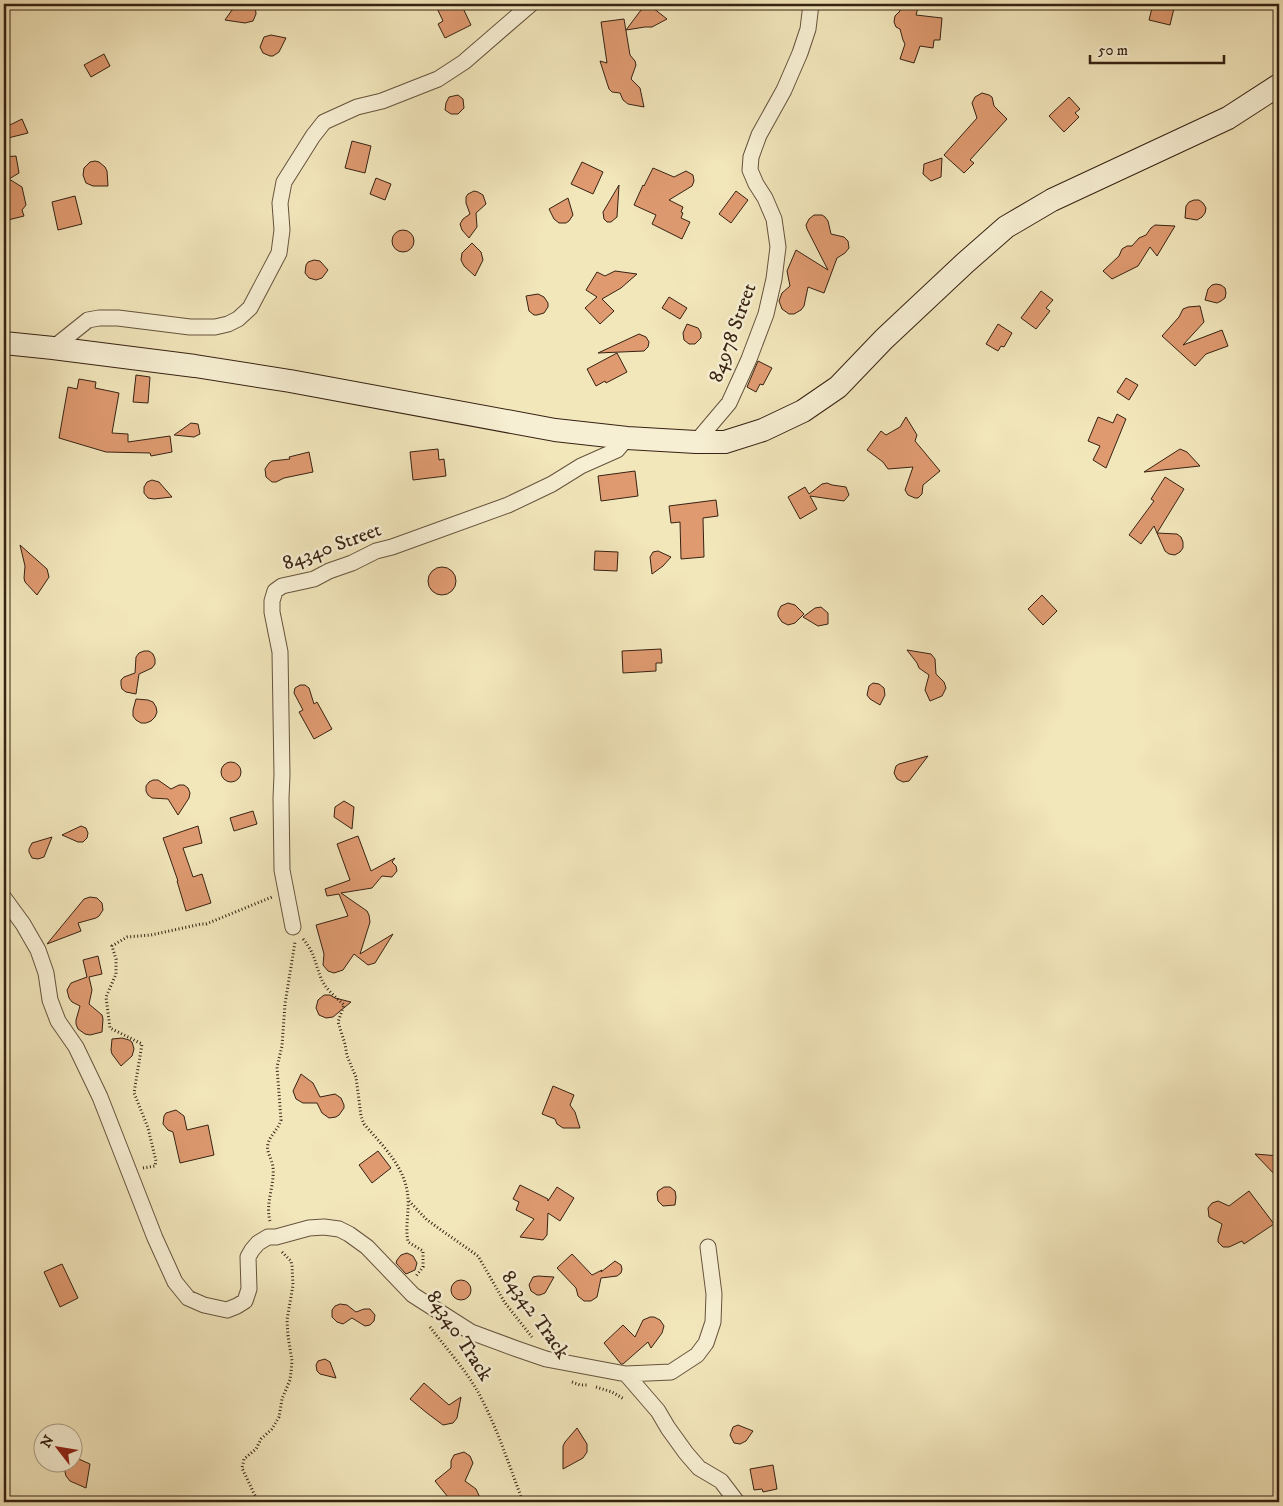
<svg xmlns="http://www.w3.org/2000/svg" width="1283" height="1506" viewBox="0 0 1283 1506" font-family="'IM FELL DW Pica',serif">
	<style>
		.building { fill: #df9a70; stroke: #372213 }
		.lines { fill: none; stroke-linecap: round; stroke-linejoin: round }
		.street-casing { stroke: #66533d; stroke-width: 17 }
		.secondary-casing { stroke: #372213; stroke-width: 24 }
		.path { stroke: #372213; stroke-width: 3; stroke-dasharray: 1 2.5; stroke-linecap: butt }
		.street { stroke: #f7efd3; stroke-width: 15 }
		.secondary { stroke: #f7efd3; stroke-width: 22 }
		.labels { text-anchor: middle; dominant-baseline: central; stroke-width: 5; stroke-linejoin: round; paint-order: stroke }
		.street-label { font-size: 20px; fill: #372213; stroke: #f7efd3 }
	</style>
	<rect width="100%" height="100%" fill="#f2e6bb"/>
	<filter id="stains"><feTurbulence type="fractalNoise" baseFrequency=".004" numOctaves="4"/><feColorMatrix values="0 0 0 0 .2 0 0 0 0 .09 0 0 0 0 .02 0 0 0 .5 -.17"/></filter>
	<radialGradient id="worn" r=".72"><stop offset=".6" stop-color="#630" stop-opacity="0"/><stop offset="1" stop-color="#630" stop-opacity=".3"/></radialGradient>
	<path class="building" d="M242,4H255L256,14L253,21L245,23L225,20L232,10Z
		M435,4H461L471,25L445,38L438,24L443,21Z
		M898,4H919L916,15L942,18L940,40H934L933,48L920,46L914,63L900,59L905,44L903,40L900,29L896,27L894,22L895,16L900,11Z
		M1153,4H1175L1170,25L1149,20Z
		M647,7L653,8L667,19L652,27H645L626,30L641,10Z
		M624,19L630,55L635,61L636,65L631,79L640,88L644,107L628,104L623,100L620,93L612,92L609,89L600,61L607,63L601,22Z
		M271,35L286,38L279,52L273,56H270L263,53L260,47L264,37Z
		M104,54L110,66L91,77L84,65Z
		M982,93L989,95L992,97L994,106L1007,119L970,160L974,163L964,173L944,155L977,118L972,103L975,97Z
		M458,95L463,99L464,108L458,114H451L445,110L446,103L449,97Z
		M1069,97L1080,109L1075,113L1079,117L1064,132L1049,116Z
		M22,119L28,133L4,139V128Z
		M352,141L371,146L365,173L345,168Z
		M16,156L19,173L9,179L22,187L26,205L22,210L24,216L4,221V157Z
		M942,158L941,177L931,181L923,174L924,164Z
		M95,161L99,162L105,167L107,171L108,186H93L86,183L83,175L84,168L90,162Z
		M582,162L603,172L593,194L571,184Z
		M653,168L674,177L686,171L693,175L694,181L692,186L669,200L683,207L681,212L683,213L681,218L690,222L682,239L652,224L656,215L634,205L643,185L644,186Z
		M376,178L391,184L385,200L370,194Z
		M619,185L617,217L611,222H607L604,219L603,212Z
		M474,191L478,192L483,195L486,204L476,213L477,227L469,238L462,230L460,224L463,219L470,214L466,203V197L468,194Z
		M736,191L748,200L731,223L719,214Z
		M75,196L82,224L58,230L52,202Z
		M568,198L573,215L569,221L566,223H559L554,219L549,209Z
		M1194,200H1199L1203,203L1206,208L1205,213L1202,217L1197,220L1185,218L1186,206L1189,202Z
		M814,215H822L825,217L828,221L831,234L844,237L848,241L849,248L845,253L837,258L824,293L808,287L804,306L801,310L794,314H789L782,309L779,301L782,293L790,286L787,271L796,250L828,270L807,229L806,225L809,219Z
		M1155,225L1175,226L1157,256L1150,247L1138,266L1112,279L1103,271L1119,256L1122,249L1127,246H1132L1139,238L1146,235L1151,228Z
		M392 241a11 11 0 1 1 22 0a11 11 0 1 1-22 0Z
		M472,243L481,252L483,260L475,276L464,266L461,260L462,253Z
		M314,260L320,261L328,270L322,278L316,280L309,278L305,273L306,265L308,262Z
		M615,271L637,274L621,288L602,299L614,311L600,324L585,308L597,297L586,290L597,272L605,276Z
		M1216,284L1221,285L1225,288L1226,293L1225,298L1221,301L1217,303L1205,300L1208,289L1212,285Z
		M1041,291L1053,300L1046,308L1050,311L1036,329L1021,318Z
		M538,294L544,297L548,303V307L544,313L537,315H534L529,311L526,296Z
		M669,297L687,308L680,319L662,308Z
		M1200,306L1204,322L1183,345L1222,330L1228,346L1206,354L1195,366L1162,336L1179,317L1183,309L1188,307Z
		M687,324L698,328L701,333V338L695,344H689L684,340L683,333Z
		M998,324L1012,333L1004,347L1001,346L998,351L986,344Z
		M639,334L646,337L649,342L648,347L644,351L598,353Z
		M617,353L627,372L606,383L605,381L596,386L587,369Z
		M758,361L772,368L763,385L760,384L756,392L747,387Z
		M136,375L150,377L148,403L133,402Z
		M1126,378L1138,385L1129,400L1117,392Z
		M79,379L96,382L95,388L119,393L112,433L128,434V442L170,436L172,452L151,456L150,453L106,452L59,438L68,387L77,389Z
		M1117,414L1126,419L1106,468L1093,460L1100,446L1088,441L1098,417L1113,423Z
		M906,417L917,435L915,441L940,471L923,485L922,494L918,498H915L908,495L905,490L913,467L888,469L883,462L867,450L881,431L886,435L900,427Z
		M191,423L198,424L200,434L194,437L174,435Z
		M438,449L439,460L444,459L446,476L413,480L410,452Z
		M1180,449L1187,452L1200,466L1144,472Z
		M309,452L313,472L284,478L276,482H272L266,477L265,469L269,463L272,461L290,459L289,457Z
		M635,471L638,496L601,501L598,476Z
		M1165,477L1184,489L1157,533L1154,526L1141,544L1129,535L1154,501L1151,499Z
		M152,480L159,482L172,497L154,499L148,498L144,493V487L147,482Z
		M827,483L832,485L846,487L849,495L844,501L810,496L817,509L800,519L788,497L805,487L809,494L822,484Z
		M716,500L718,516L703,518L704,557L681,559L680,522L671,523L669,506Z
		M1157,533L1177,534L1181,537L1183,542V548L1180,552L1175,555L1169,554L1165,551Z
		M20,545L47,569L49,577L37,595L25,582L24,578L25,566Z
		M595,551L618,552L617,571L594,570Z
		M658,551L671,557L663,566L652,574L650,557L653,552Z
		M428 581a14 14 0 1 1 28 0a14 14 0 1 1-28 0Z
		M1042,595L1057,611L1043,625L1028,609Z
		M788,603L795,605L804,614L795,623L788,625L782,622L778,616V612L781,606Z
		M821,607L828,613V624L818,626L803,617L815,608Z
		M661,649L662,663H656V671L623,673L622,651Z
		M907,650L931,654L935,659L936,674L944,682L946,688L942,696L930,701L925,690L929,675L919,668L917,663Z
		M144,651H149L153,654L155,659V664L152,668L139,674L136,694L126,692L122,689L121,685V680L124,677L135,673L136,657L139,653Z
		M873,683L879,684L884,688L885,695L880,705L870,699L867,695L869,686Z
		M300,685H305L309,688L314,704L317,702L332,729L314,739L299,712L303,710L294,693L295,688Z
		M136,699L148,700L153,702L156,707L157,712L155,717L151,721L146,723H141L136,720L133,716V710Z
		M928,756L909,781L903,782L897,779L894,773L896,766L899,764Z
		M221 772a10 10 0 1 1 20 0a10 10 0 1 1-20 0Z
		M153,780H158L171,789L179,785H184L188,788L190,793L189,798L178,815L168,799L152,798L148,795L146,791V786L149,782Z
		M344,801L354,807L352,829L334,817L335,807Z
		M253,811L257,824L234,831L230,818Z
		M81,826L86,828L88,833L87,838L83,842H78L62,835Z
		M198,826L202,843L183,848L193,877L202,874L211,903L186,911L177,881H178L163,838Z
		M358,836L371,871L395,858L392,862L396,866L397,871L392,877L382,876L372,888L341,893L367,911L369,915L370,922L360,954L393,934L375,963L368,965L354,954L343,970L334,973L328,971L323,965L324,954L316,925L348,916L339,894L327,896L325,889L350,880L337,844Z
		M52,837L44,857L38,859L32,858L29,852V849L32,843Z
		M90,897L97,898L102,903L103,910L99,916L96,918L78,923L81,931L47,944L84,899Z
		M98,956L102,974L89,977L92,990L89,1004L102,1015L103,1019L102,1032L90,1035L85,1034L78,1029L76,1024V1020L80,1006L72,1002L69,998L67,990L71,983L87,977L83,960Z
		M324,995H330L335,998L351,1002L333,1017L326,1018L319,1015L316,1008L318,1000Z
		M122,1038L129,1040L132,1042L134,1049L132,1056L121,1066L112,1054L111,1050L112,1039Z
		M301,1074L313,1083L320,1097L335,1094L341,1098L344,1105V1108L339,1115L336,1117L329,1118L322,1113L317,1103H303L296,1099L293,1091Z
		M553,1086L574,1095L570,1105L575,1112L580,1128H563L557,1124L555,1119L542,1114Z
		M176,1110L184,1116L187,1130L208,1125L214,1155L180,1163L173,1132L168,1130L163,1124L164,1116L166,1113Z
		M378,1151L391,1168L372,1183L359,1165Z
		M1255,1154L1279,1156V1179Z
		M520,1185L548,1199V1201L557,1187L574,1198L560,1221L548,1213L547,1235L543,1240L520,1237L534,1219L516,1210L519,1202L513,1199Z
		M664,1187H670L675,1191L676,1197L675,1205L663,1206L658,1201L657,1194L658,1191Z
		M1249,1191L1274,1224L1244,1244L1242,1241L1229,1247H1223L1218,1242V1239L1222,1224L1209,1217L1208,1208L1212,1203L1218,1201L1229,1206Z
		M407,1253L413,1256L417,1263L415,1270L406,1274L396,1263L397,1260L401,1255Z
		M572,1254L592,1275L602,1270L601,1272L615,1261L621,1265L622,1269L621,1273L617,1276L601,1278L597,1297L591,1301H584L578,1296L576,1288L557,1268Z
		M62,1264L78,1298L60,1307L44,1272Z
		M538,1276L554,1277L545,1293L540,1295H537L531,1291L529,1285L533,1277Z
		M451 1290a10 10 0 1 1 20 0a10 10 0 1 1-20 0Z
		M340,1304L347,1305L356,1312L364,1309H370L375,1315L374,1321L370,1325L365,1326L352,1318L343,1324L337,1322L332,1317V1310L335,1306Z
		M650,1317H654L660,1320L664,1326L662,1333L651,1348L648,1342L623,1364H621L604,1343L623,1325L635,1337L643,1320Z
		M325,1359L330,1362L336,1378L320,1374L317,1371L316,1365L318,1361Z
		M424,1383L449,1405L461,1397L457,1418L453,1423L443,1425L427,1413L410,1399Z
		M738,1425L753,1431L746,1441L740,1444L734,1443L730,1435L733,1427Z
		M577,1428L587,1444V1452L583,1458L563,1469V1446L565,1442Z
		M464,1452L470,1456L473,1463L465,1481L476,1489L482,1502H452L435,1481L451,1468V1461L454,1455Z
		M72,1456L90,1464L86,1488L70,1481L66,1476L63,1464H72Z
		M773,1465L777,1489L763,1492L762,1489L754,1490L750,1469Z"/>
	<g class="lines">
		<g class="street-casing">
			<path id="street" d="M53,348L88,320L99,318H118L190,327H215L228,324L238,319L250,308L279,253L282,230L280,203L284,182L313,136L324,122L357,107L382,101L438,79L464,62L531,4
				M696,442L729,403L749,359L766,314L774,279L778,247L774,219L765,198L756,184L750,170L751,157L759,135L784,90L800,53L808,29L811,4
				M4,898L23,924L38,950L46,973L50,1000L58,1021L76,1047L100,1097L155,1238L175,1282L188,1298L204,1305L227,1310L237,1306L245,1301L249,1289L248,1257L252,1250L258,1243L268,1237H276L309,1228L324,1227L339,1229L349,1234L367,1247L413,1295L471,1332L517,1349L546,1359L626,1374L671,1372L697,1355L706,1343L713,1322L714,1294L708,1247
				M293,927L282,870L281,798L282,775L280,652L272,612V601L275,591L282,586L314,579L329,571L352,563L376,551L392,547L508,505L529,495L552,484L581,466L617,450L627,438
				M626,1374L658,1411L668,1428L686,1453L699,1468L721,1481L737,1502"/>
		</g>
		<g class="secondary-casing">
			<path id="secondary" d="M4,343L53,348L195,366L290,381L555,430L627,438L696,442H725L763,430L803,411L838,387L884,339L965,263L1006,227L1052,200L1228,118L1279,85"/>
		</g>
		<path class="path" d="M303,939C316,955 314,961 321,978C325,989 336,997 344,1005L338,1022L345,1044L347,1056L356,1077L361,1116L364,1124C383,1146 407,1169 408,1199C409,1214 405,1227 408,1242L423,1251V1267L416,1276
			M143,1168L155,1166L156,1161L148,1128L134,1093L142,1044L110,1028L106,997L116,974V959L112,946L127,937L151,935L201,924H206L272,897
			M409,1201L427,1220L478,1256L505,1303L532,1337
			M270,1221C265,1203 275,1185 273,1167C272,1159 266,1152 268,1144C270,1135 278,1130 281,1120L277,1067L282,1046L285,1004L295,942
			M430,1327C446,1348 465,1369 478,1392C497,1427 509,1465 523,1502
			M572,1382L580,1385H587
			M596,1387L612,1392L624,1399
			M258,1502L242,1468L244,1459L256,1449L261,1439L272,1429L279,1417L282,1399L290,1380L291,1372L292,1361L288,1336L287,1320L293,1285L292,1266L291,1261L282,1252"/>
		<use href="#street" class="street"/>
		<use href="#secondary" class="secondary"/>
	</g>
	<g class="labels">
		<g class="street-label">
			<text transform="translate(733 333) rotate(-70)">84978 Street</text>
			<text transform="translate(332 547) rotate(-20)">84340 Street</text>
			<text transform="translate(535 1315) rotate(55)">84342 Track</text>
			<text transform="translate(459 1336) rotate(57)">84340 Track</text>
		</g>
	</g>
	<rect width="1283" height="1506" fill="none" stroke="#f2e6bb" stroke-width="20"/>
	<rect x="5" y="5" width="1273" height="1496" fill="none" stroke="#372213" stroke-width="2.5"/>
	<rect x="10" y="10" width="1263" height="1486" fill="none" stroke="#372213"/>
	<g transform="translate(58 1448) rotate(301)"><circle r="24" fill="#f7efd3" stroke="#aa9d86"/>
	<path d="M0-4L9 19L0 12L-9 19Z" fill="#8f2418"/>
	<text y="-8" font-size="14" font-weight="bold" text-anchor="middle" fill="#372213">N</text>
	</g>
	<path d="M1090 55v8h134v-8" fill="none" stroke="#372213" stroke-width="2.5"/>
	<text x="1098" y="55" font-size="15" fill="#372213" stroke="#f7efd3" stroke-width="4" paint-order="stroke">50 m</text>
	<rect width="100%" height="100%" filter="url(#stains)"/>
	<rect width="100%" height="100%" fill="url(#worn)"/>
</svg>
